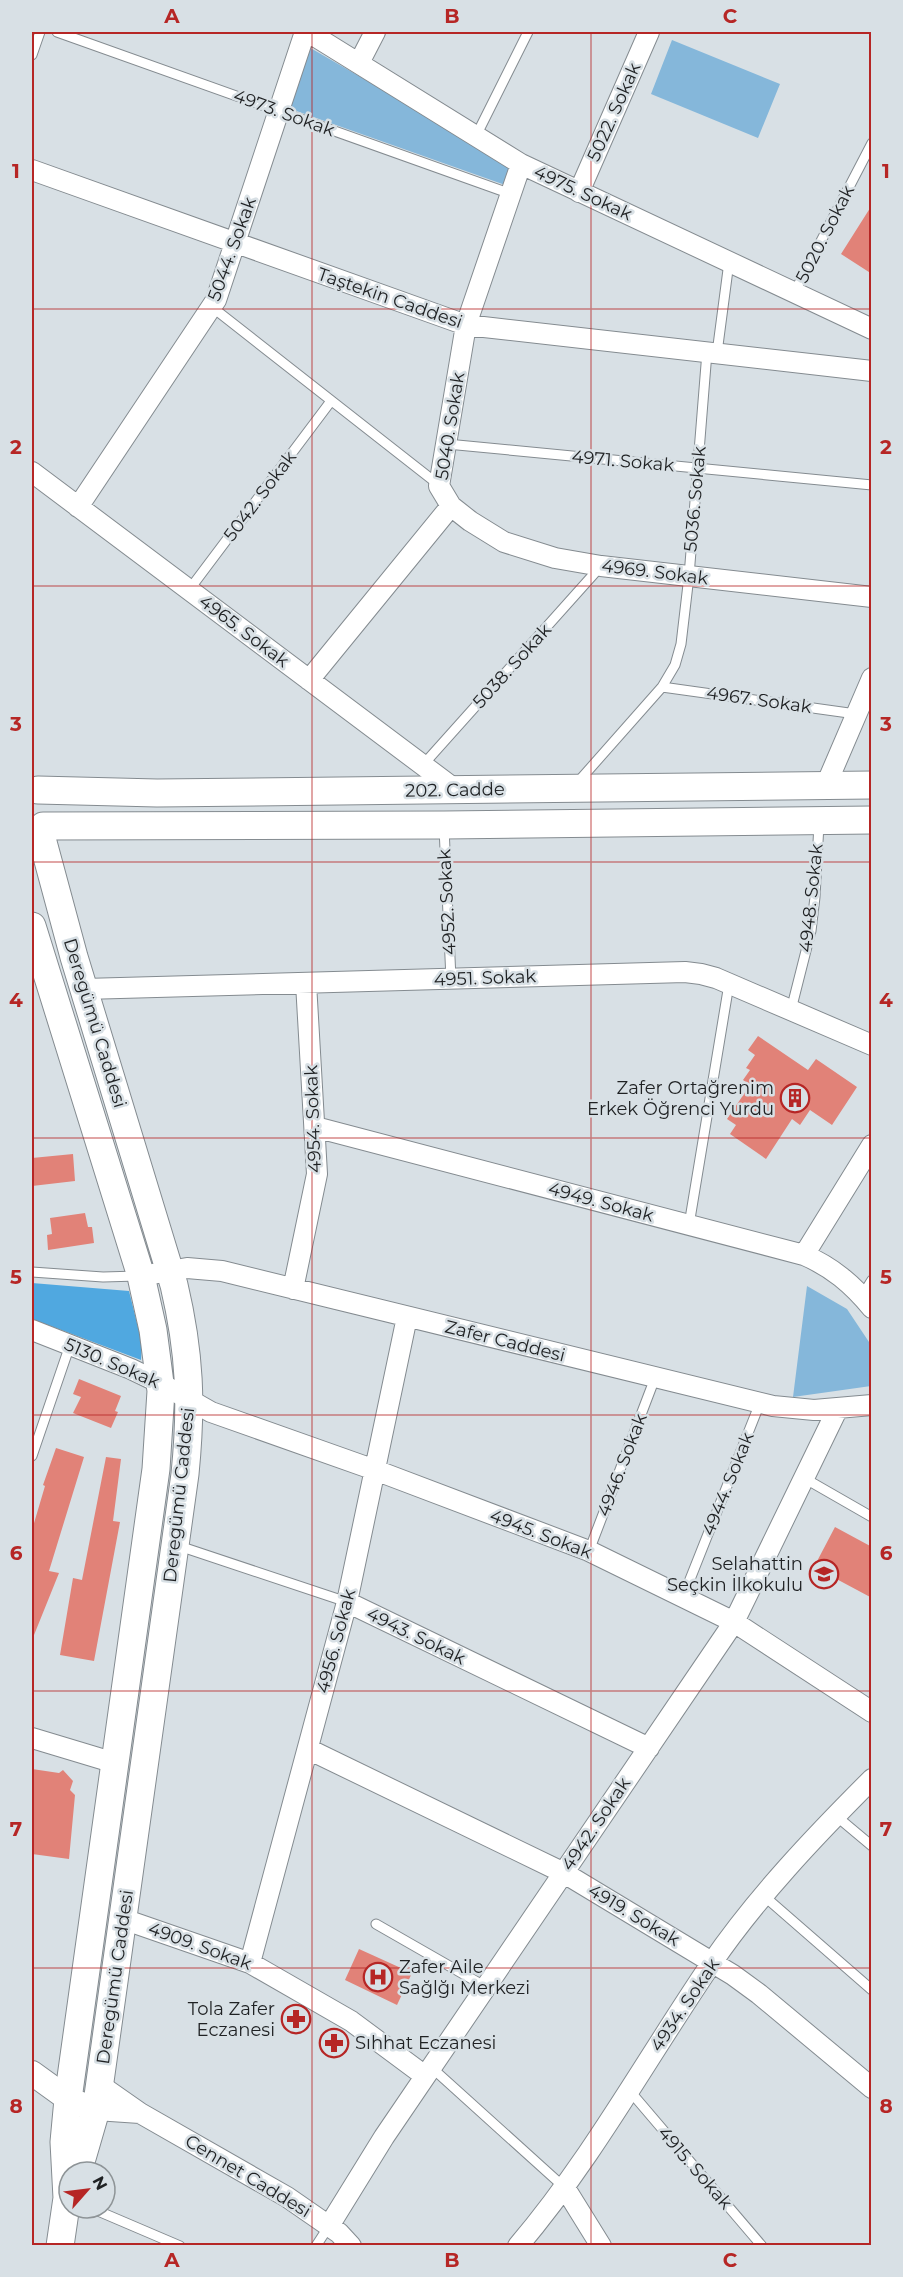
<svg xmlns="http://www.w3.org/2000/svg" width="903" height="2277" viewBox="0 0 903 2277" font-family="Montserrat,sans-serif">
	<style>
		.green { fill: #85b7da }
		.forest { fill: #50a8e0 }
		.building { fill: #e18278 }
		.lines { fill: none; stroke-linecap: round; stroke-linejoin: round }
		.service-casing { stroke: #848b90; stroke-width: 11 }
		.minor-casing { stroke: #848b90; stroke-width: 22 }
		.tertiary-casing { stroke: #848b90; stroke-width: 26 }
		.secondary-casing { stroke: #848b90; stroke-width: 29 }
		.service { stroke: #fff; stroke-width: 9 }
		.minor { stroke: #fff; stroke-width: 20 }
		.tertiary { stroke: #fff; stroke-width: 24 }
		.secondary { stroke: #fff; stroke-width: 27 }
		.grid { fill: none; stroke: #b62625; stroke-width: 1.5; stroke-opacity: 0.55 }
		.labels { text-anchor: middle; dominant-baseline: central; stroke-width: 5; stroke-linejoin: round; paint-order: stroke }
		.street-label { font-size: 18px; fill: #1f2123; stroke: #d8e0e5 }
		.poi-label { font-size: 18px; fill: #1f2123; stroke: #d8e0e5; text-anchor: end }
		.neatline { fill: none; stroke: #b62625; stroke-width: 2 }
		.grid-label { font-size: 20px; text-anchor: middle; font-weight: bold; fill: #b62625 }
	</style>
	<rect width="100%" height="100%" fill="#d8e0e5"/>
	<path class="green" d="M672,40L780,84L758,138L651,94Z
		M307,46L516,167L508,186L288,108Z
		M807,1286L847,1309L871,1345V1386L793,1397Z"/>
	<path class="forest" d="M32,1283L129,1291L142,1343L141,1360L32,1319Z"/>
	<path class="building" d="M872,205V274L841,254Z
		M758,1036L808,1070L816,1059L857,1087L832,1125L810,1110L800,1125L792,1119L766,1159L730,1134L736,1125L727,1119L750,1085L743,1080L750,1070L746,1068L755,1055L748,1050Z
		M73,1154L75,1181L32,1186V1158Z
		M85,1213L88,1227H92L94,1243L48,1250L47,1235L52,1234L50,1218Z
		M79,1379L121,1396L115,1411L118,1412L111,1428L73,1413L81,1397L73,1394Z
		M56,1448L84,1457L49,1571L59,1573L32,1640V1530L45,1486L43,1485Z
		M106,1457L121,1459L113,1521L120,1522L94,1661L60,1655L73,1578L82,1580Z
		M835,1527L872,1547V1598L814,1567Z
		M32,1769L59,1773L63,1770L73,1781L70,1790L75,1795L69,1859L32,1854Z
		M359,1949L412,1973L397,2005L345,1980Z"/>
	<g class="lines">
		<g class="service-casing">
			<path id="service" d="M57,32L511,194
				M32,55L40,32
				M476,136L528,32
				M794,293L872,143
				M212,307L439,485
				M717,353L729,262
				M447,444L872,485
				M189,590L331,401
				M662,687L856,714
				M423,765L601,566
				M578,782L662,687L675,665L681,644L689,576L707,352
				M444,828L451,979
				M791,1010L811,931L815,897L819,824
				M689,1225L729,984
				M32,1272L103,1277L138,1276
				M862,1296L872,1280
				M32,1456L70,1345
				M804,1478L872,1517
				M176,1545L347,1602
				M589,1551L655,1378
				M683,1597L760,1403
				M835,1815L872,1846
				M764,1896L872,1990
				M376,1924L486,1987
				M431,2067L565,2188
				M629,2090L762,2246
				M91,2208L180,2246
				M316,2246L329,2226"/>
		</g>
		<g class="minor-casing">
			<path id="minor" d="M308,32L521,164L872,329
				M359,63L375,32
				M32,170L466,325L872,371
				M579,192L649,32
				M32,472L456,790
				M451,506L470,521L504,542L555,558L601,566L872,597
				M78,507L216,300L305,32
				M309,680L451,506L439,486L466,325L521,164
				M826,785L872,678
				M84,989L685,972L701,974L716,978L872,1045
				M315,1127L804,1255C832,1267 852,1284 872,1308
				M804,1255L872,1145
				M141,1276L187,1268L222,1271L773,1406L814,1410L872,1405
				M293,1289L317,1174L306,983
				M32,1330L131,1369L160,1383L211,1412L375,1470L589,1551L734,1622L872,1712
				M347,1602L649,1748
				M32,1738L115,1763
				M308,1749L564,1873L733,1975L759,1994L872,2088
				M123,1919L250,1963L351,2021L425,2076
				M250,1963L347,1602L407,1317
				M96,2110L140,2113L100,2085
				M140,2113L287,2197L339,2233L351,2246
				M565,2188L601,2246
				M329,2226L384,2137L734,1622L838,1408
				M518,2246C592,2159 647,2058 711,1964C756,1898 815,1836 872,1779"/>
		</g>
		<g class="tertiary-casing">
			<path id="tertiary" d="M32,2073L68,2099L96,2110"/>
		</g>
		<g class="secondary-casing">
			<path id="secondary" d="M38,790L157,793L872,785
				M43,826L444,825L872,820
				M40,831L74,957L174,1285C190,1353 192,1404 185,1474L96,2110L78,2172
				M32,926L141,1276L153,1330L161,1391L156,1469L68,2099L64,2142L67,2198L60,2246"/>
		</g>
		<use href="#service" class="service"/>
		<use href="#minor" class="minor"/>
		<use href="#tertiary" class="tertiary"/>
		<use href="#secondary" class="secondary"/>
	</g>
	<path class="grid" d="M312,32V2246M591,32V2246M32,309H872M32,586H872M32,862H872M32,1138H872M32,1415H872M32,1691H872M32,1968H872"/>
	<defs>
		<g id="building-ring" transform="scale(1.5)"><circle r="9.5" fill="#d8e0e5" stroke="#b62625" stroke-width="1.5"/><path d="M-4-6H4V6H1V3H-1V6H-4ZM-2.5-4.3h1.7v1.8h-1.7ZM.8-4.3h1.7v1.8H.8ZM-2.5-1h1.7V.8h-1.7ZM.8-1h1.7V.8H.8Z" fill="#b62625"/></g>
		<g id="school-ring" transform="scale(1.5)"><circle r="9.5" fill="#d8e0e5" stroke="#b62625" stroke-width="1.5"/><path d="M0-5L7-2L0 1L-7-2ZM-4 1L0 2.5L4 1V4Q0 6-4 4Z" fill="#b62625"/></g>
		<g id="hospital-ring" transform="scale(1.5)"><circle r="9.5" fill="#d8e0e5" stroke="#b62625" stroke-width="1.5"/><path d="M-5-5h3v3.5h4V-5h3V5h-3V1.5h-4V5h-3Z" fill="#b62625"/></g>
		<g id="pharmacy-ring" transform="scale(1.5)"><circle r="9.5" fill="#d8e0e5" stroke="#b62625" stroke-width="1.5"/><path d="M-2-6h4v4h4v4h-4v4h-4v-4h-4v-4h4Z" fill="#b62625"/></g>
	</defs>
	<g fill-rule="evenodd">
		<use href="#building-ring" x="795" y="1098"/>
		<use href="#school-ring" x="824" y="1574"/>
		<use href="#hospital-ring" x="378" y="1977"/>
		<use href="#pharmacy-ring" x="296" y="2019"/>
		<use href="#pharmacy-ring" x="334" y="2043"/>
	</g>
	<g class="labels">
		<g class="street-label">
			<text transform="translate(614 112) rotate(-66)">5022. Sokak</text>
			<text transform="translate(284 113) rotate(20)">4973. Sokak</text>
			<text transform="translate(583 193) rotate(25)">4975. Sokak</text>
			<text transform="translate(825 234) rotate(-63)">5020. Sokak</text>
			<text transform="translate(232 249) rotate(-70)">5044. Sokak</text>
			<text transform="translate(390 298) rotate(19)">Taştekin Caddesi</text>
			<text transform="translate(450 426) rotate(-81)">5040. Sokak</text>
			<text transform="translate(623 461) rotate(5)">4971. Sokak</text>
			<text transform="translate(260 496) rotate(-53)">5042. Sokak</text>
			<text transform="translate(695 499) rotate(-85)">5036. Sokak</text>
			<text transform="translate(655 572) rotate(7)">4969. Sokak</text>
			<text transform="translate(244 631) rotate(37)">4965. Sokak</text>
			<text transform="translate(512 666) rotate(-48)">5038. Sokak</text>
			<text transform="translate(759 700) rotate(8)">4967. Sokak</text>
			<text transform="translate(455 790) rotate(-1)">202. Cadde</text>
			<text transform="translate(811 898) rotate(-84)">4948. Sokak</text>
			<text transform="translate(447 902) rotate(-93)">4952. Sokak</text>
			<text transform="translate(485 978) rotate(-2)">4951. Sokak</text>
			<text transform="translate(95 1023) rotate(73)">Deregümü Caddesi</text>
			<text transform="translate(313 1119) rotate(-92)">4954. Sokak</text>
			<text transform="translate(601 1202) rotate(15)">4949. Sokak</text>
			<text transform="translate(505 1341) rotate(14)">Zafer Caddesi</text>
			<text transform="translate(112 1363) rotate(23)">5130. Sokak</text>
			<text transform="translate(622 1465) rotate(-69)">4946. Sokak</text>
			<text transform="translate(728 1484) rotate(-68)">4944. Sokak</text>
			<text transform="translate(179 1495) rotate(-84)">Deregümü Caddesi</text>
			<text transform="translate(541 1534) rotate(21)">4945. Sokak</text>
			<text transform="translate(416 1636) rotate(26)">4943. Sokak</text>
			<text transform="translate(336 1641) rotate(-75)">4956. Sokak</text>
			<text transform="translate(596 1824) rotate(-56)">4942. Sokak</text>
			<text transform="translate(634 1915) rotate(31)">4919. Sokak</text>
			<text transform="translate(200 1946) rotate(20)">4909. Sokak</text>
			<text transform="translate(115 1977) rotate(-82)">Deregümü Caddesi</text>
			<text transform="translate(685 2005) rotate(-56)">4934. Sokak</text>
			<text transform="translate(695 2168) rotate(49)">4915. Sokak</text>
			<text transform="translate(248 2176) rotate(31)">Cennet Caddesi</text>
		</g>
		<g class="poi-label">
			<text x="774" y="1088">Zafer Ortağrenim<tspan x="774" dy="21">Erkek Öğrenci Yurdu</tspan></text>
			<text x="803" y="1564">Selahattin<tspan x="803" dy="21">Seçkin İlkokulu</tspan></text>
			<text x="399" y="1967" text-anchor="start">Zafer Aile<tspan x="399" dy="21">Sağlğı Merkezi</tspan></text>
			<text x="275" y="2009">Tola Zafer<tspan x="275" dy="21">Eczanesi</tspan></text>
			<text x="355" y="2043" text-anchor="start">Sıhhat Eczanesi</text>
		</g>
	</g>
	<rect width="903" height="2277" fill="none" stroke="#d8e0e5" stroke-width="66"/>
	<g transform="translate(87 2190) rotate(62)"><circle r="28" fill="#d8e0e5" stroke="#8e9497" stroke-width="1.5"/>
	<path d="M0-4.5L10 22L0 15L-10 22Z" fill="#b62625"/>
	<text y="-9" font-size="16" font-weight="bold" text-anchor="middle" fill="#1f2123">N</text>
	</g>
	<rect x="33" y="33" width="837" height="2211" class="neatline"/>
	<g class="grid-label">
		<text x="172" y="23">A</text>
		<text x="452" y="23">B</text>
		<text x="730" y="23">C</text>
		<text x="16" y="178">1</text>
		<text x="886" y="178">1</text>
		<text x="16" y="454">2</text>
		<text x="886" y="454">2</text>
		<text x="16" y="731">3</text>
		<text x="886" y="731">3</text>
		<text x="16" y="1007">4</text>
		<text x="886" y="1007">4</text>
		<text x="16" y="1284">5</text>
		<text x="886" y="1284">5</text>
		<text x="16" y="1560">6</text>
		<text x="886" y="1560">6</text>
		<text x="16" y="1836">7</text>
		<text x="886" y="1836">7</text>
		<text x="16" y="2113">8</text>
		<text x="886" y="2113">8</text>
		<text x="172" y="2267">A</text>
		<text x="452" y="2267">B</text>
		<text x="730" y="2267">C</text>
	</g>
</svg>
